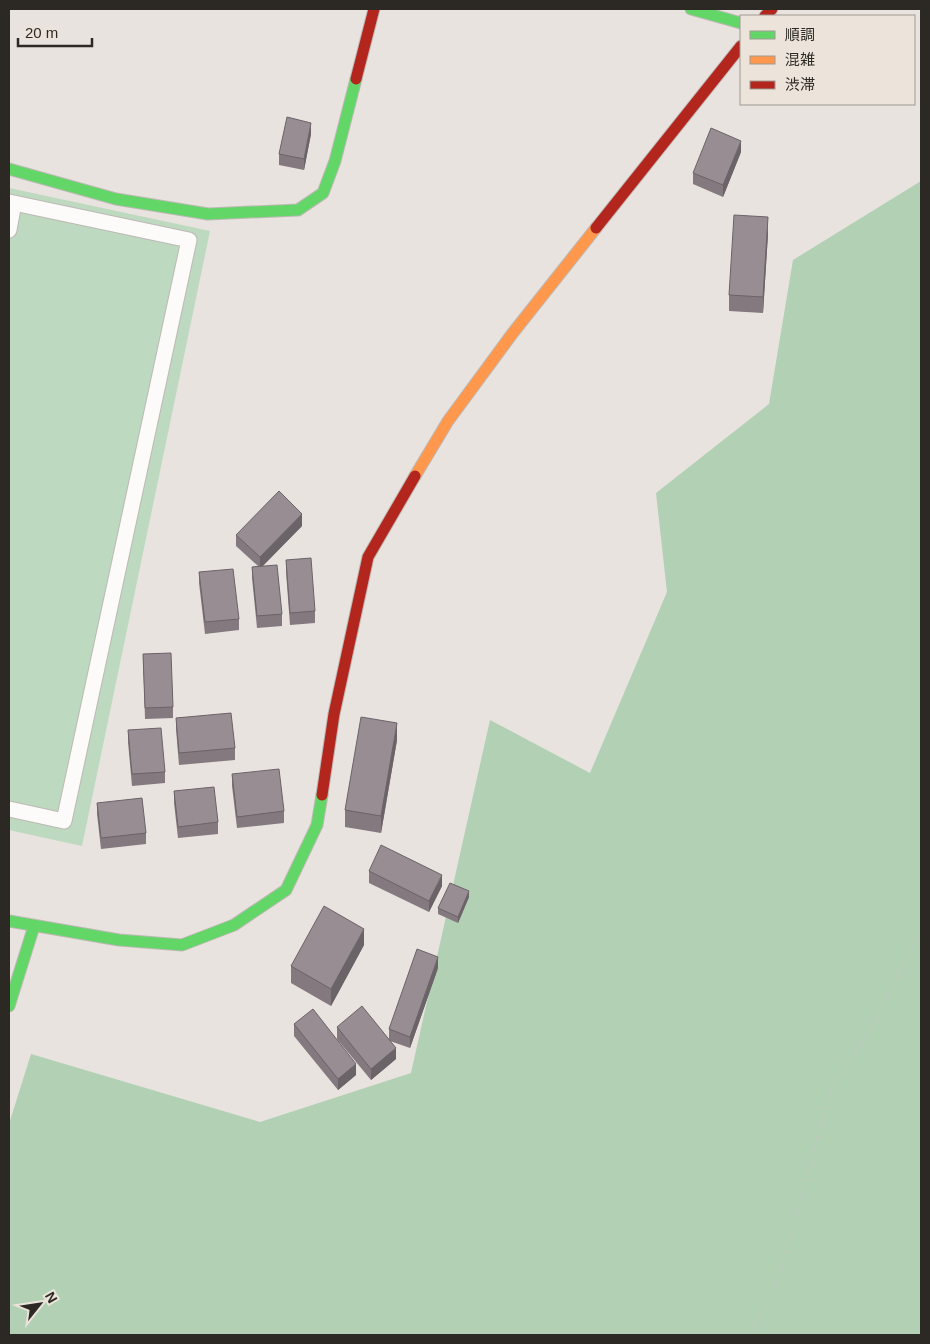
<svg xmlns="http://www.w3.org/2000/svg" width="930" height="1344" viewBox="0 0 930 1344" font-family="Helvetica,'Noto Sans JP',sans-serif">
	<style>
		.green { fill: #bdd9bf }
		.forest { fill: #b1d0b4 }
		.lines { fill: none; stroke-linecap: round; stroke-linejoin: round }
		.lane-casing { stroke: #bdb9b5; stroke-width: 17 }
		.fast-casing { stroke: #bdb9b5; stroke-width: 13 }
		.slow-casing { stroke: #bdb9b5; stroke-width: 13 }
		.jam-casing { stroke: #bdb9b5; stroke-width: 13 }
		.path { stroke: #c6c4c2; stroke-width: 3; stroke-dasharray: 1 4; stroke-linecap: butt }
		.lane { stroke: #fcfbfa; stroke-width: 15 }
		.fast { stroke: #63d668; stroke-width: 11 }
		.slow { stroke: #ff974d; stroke-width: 11 }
		.jam { stroke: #b3261e; stroke-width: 11 }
		.wall { fill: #83797e }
		.shaded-wall { fill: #6a6367 }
		.building { fill: #988d93; stroke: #6a6367 }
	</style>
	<rect width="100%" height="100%" fill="#e8e3de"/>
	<path class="green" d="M9,188L210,231L82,846L9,830Z"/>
	<path class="forest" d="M921,181V1335H9V1124L31,1054L260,1122L411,1073L490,720L590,773L667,592L656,493L769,404L793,260Z"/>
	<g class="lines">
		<g class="lane-casing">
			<path id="lane" d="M9,202L189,240L64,821L9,809
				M9,230L14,203"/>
		</g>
		<g class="fast-casing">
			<path id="fast" d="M691,9L741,23
				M9,169L116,199L208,214L298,210L323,193L335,161L356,79
				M9,921L119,940L182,945L234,925L286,890L317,825L322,795
				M9,1006L34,926"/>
		</g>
		<g class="slow-casing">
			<path id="slow" d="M415,476L448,421L512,334L596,228"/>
		</g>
		<g class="jam-casing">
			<path id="jam" d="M765,16L772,9
				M356,79L374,9
				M596,228L741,46
				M322,795L334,714L368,557L415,476"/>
		</g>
		<path class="path" d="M750,1335L774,1293L832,1085L860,1046L902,968L921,926"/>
		<use href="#lane" class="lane"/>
		<use href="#fast" class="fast"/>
		<use href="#slow" class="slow"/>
		<use href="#jam" class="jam"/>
	</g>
	<path class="wall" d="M311,134L304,170L279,165V154Z
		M741,152L723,197L693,184V173Z
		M768,234L763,313L729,311V295Z
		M302,526L262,566L282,614V626L257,628L252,578V567L258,566L236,546V535Z
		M286,560L315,611V623L290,625L286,572Z
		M199,572L239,619V630L205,634L199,583Z
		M143,654L173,707V718L145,719Z
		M176,718L235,748V760L179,765L176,729Z
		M128,730L165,772V783L132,786L128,742Z
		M397,740L381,833L345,827V810Z
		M232,774L284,811V823L237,828L232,786Z
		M174,791L218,822V834L178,838L174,803Z
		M97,803L146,833V844L101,849L97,814Z
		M369,871L442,886L429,912L369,883Z
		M469,897L458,923L438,914V908Z
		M364,945L331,1006L291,983V966Z
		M438,968L410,1048L390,1041L396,1059L371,1080L337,1039V1027L389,1039V1029Z
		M294,1024L356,1075L338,1090L294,1036Z"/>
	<path class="shaded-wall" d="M311,123V134L304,170V159Z
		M741,141V152L723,197V185Z
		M768,217V234L763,313V297Z
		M302,514V526L260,569V557Z
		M397,723V740L381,833V816Z
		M442,875V886L429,912V901Z
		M469,891V897L458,923V917Z
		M364,929V945L331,1006V989Z
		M438,957V968L410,1048V1037Z
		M396,1048V1059L371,1080V1069Z
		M356,1064V1075L338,1090V1079Z"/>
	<path class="building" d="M287,117L311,123L304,159L279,154Z
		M711,128L741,141L723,185L693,173Z
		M734,215L768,217L763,297L729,295Z
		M279,491L302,514L260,557L236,535Z
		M311,558L315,611L290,613L286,560Z
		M277,565L282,614L257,616L252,567Z
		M233,569L239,619L205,622L199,572Z
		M171,653L173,707L145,708L143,654Z
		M231,713L235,748L179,753L176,718Z
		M361,717L397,723L381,816L345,810Z
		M161,728L165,772L132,774L128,730Z
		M279,769L284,811L237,817L232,774Z
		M214,787L218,822L178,827L174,791Z
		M142,798L146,833L101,838L97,803Z
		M381,845L442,875L429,901L369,871Z
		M450,883L469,891L458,917L438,908Z
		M324,906L364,929L331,989L291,966Z
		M417,949L438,957L410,1037L389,1029Z
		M362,1006L396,1048L371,1069L337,1027Z
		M313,1009L356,1064L338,1079L294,1024Z"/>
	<rect width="930" height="1344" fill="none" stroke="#2c2925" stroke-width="20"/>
	<rect x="740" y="15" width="175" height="90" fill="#ece4da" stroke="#9f9992"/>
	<rect x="750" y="31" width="25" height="8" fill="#63d668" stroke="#9f9992"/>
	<text x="785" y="40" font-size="15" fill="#2c2925">順調</text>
	<rect x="750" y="56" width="25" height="8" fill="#ff974d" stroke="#9f9992"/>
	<text x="785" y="65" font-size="15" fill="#2c2925">混雑</text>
	<rect x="750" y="81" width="25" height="8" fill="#b3261e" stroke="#9f9992"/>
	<text x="785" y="90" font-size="15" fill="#2c2925">渋滞</text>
	<g transform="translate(40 1304) rotate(60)" stroke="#ece4da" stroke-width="4" paint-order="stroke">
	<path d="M0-4L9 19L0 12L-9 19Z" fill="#2c2925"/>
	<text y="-8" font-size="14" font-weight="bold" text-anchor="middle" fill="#2c2925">N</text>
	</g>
	<path d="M18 38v8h74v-8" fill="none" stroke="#2c2925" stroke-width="2.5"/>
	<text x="25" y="38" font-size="15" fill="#2c2925" stroke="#ece4da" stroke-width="4" paint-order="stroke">20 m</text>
</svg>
